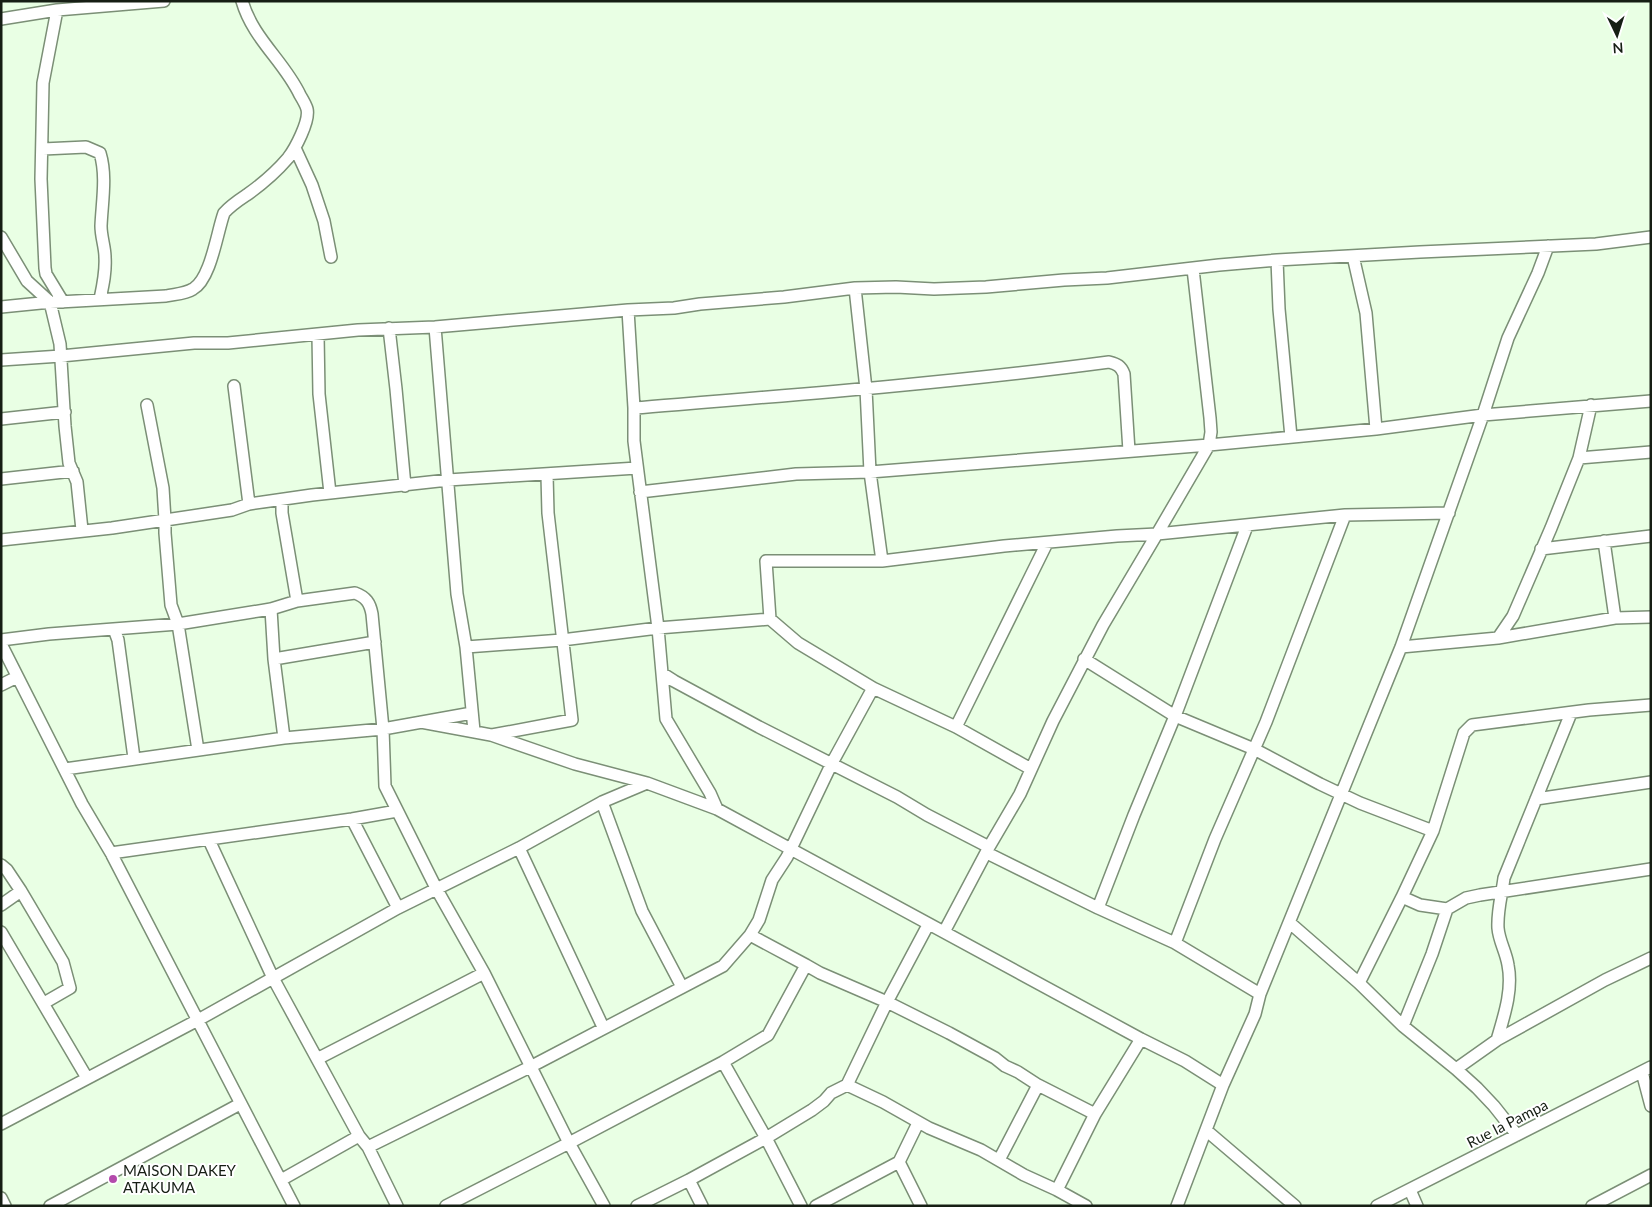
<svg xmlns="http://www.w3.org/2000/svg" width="1652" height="1207" viewBox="0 0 1652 1207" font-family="Lato,sans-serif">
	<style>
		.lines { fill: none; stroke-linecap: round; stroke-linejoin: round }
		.minor-casing { stroke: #7b8f76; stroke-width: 14 }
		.minor { stroke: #fff; stroke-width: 11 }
		.poi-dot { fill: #b44aac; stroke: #fff; stroke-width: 2 }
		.labels { text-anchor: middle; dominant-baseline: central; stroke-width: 4; stroke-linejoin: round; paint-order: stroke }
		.street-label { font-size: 15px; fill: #161e14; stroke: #fff }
		.poi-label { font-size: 15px; fill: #161e14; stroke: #fff; text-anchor: start }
	</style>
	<rect width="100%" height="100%" fill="#e9ffe4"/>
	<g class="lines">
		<g class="minor-casing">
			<path id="minor" d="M57,10L43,83L41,179L45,268L46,274L63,302
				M1,19L57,10L164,1
				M295,148L312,185L324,221L331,257
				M43,149L86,147L100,153C107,176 102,202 101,226C101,237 105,247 105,257C106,272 103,285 100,299
				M1,237L27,281L50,302L60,344L65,426L69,463L77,482L82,530
				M1353,256L1366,313L1376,429
				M1277,260L1279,309L1291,437
				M855,288L866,389L870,472L882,561
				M1,307L41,303L166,296C175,294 185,294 193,289C211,279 217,232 224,213C231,205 239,200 248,194C262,184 276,172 288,158C295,149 310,121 307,109C306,105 303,100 300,95C284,61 253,39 242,1
				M628,310L634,408V441L658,628L666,719L710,793L717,809
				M435,327L457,594L466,647L474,731
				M389,328L396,389L405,486
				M318,335L319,394L330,493
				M1,360L61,356L194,343H228L358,330L435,327L628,310L674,308L700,304L784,297L855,288L896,287L934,289L986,287L1064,280L1107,278L1219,265L1277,260L1420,252L1596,244L1651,237
				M234,386L249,504
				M147,405L163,488L165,520V533L171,605L178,624L198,750
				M634,408C793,395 951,383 1109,362C1117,364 1121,366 1124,374L1129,451
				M1,419L65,412
				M1579,458L1651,452
				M1,479L73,471
				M640,492L796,474L870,472L1209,445L1376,429L1483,415L1651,401
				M282,500V513L297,601
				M1,540L112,528L232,510L249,504L312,495L448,480L637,468
				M1604,541L1615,618
				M1541,549L1651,536
				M271,609L274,659L284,738
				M770,619L798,643L873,688L956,727L1031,769
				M114,629L118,640L134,758
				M1498,638L1513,616L1551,528L1579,458L1591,405
				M1,640L49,634L178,624L271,609L297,601L355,593C366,597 370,603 372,614L383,729L385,786L436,888L484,973L569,1143L604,1206
				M1,644L82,804L111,853L294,1206
				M466,647L562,640L658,628L770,619L766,561H882L1004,546L1117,536L1157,534L1345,515L1449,513
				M1401,647L1498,638L1615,618L1651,617
				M274,659L375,642
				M1084,659L1175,716L1254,749L1320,784L1360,803L1433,831L1464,733L1472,725L1589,710L1651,705
				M663,674L674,681L759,727L897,797L927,815L989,847
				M1,685L17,677
				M421,722L491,735L575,764L647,783L717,809L1141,1039L1185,1061L1223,1085
				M956,727L1047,543
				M492,735L572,720L548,513L547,475
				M65,769L284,738L383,729L472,713
				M1536,799L1651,782
				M602,802L642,911L682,987
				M352,819L398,908
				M1433,831L1402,897L1420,905L1447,909L1466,898L1480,895L1651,869
				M209,840L273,978L359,1136L368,1147L397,1206
				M519,848L603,1027
				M111,853L352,819L397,811
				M987,853L1098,908L1134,815L1175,716L1247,526
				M1,865L7,870L21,891L63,962L70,988L44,1003
				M1,905L21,891
				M1098,908L1175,943L1260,994
				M1290,923L1359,983L1403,1026L1456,1069L1477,1088L1494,1106L1517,1135
				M1,932L87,1078
				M944,932L989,847L1020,794L1053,721L1103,625L1157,534L1209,445L1211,432L1210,418L1193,269
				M750,935L806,965L820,973L887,1002L949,1033L995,1058L1005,1066L1018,1072L1038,1085L1095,1114
				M1175,943L1215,839L1266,722L1345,515
				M1359,983L1402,897
				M1403,1026L1432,954L1447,909
				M1497,1040C1504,1016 1513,990 1508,965C1506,952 1499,941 1498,928C1497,911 1502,894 1504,878L1571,713
				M317,1059L484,973
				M723,1062L766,1138L801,1206
				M1456,1069L1497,1040L1605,980L1651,958
				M1642,1072L1651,1106
				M847,1085L883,1102L929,1128L981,1150L1024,1175L1057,1190
				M1,1124L198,1020L398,908L519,848L602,802L647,783
				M1207,1131L1295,1206
				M368,1147L530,1067L723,966L750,935L759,920L772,880L787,857L832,763L873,688
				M999,1160L1038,1085
				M899,1162L921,1206
				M281,1180L359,1136
				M689,1180L702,1206
				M1410,1190L1417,1206
				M1,1198L5,1206
				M50,1206L240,1104
				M446,1206L569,1143L723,1062L768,1035L806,965
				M637,1206L689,1180L766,1138L812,1110L824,1101L831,1093L847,1085L887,1002L928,925
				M816,1206L899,1162L918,1123
				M1086,1206L1057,1190L1095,1114L1141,1039
				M1177,1206L1223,1085L1255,1014L1260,994L1401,647L1483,415L1508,338L1538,273L1548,246
				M1377,1206L1651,1067
				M1592,1206L1651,1175"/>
		</g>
		<use href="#minor" class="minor"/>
	</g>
	<circle class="poi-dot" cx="113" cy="1179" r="5"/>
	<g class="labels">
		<g class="street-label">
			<text transform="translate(1507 1123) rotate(-27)">Rue la Pampa</text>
		</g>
		<g class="poi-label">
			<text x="123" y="1170">MAISON DAKEY<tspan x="123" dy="17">ATAKUMA</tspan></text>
		</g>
	</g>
	<rect width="1652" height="1207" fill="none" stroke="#161e14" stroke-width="5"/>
	<g transform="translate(1617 35) rotate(176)" stroke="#ffffff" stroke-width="4" paint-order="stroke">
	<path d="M0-4L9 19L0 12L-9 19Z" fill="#161e14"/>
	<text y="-8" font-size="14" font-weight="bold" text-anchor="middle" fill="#161e14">N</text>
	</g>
</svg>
